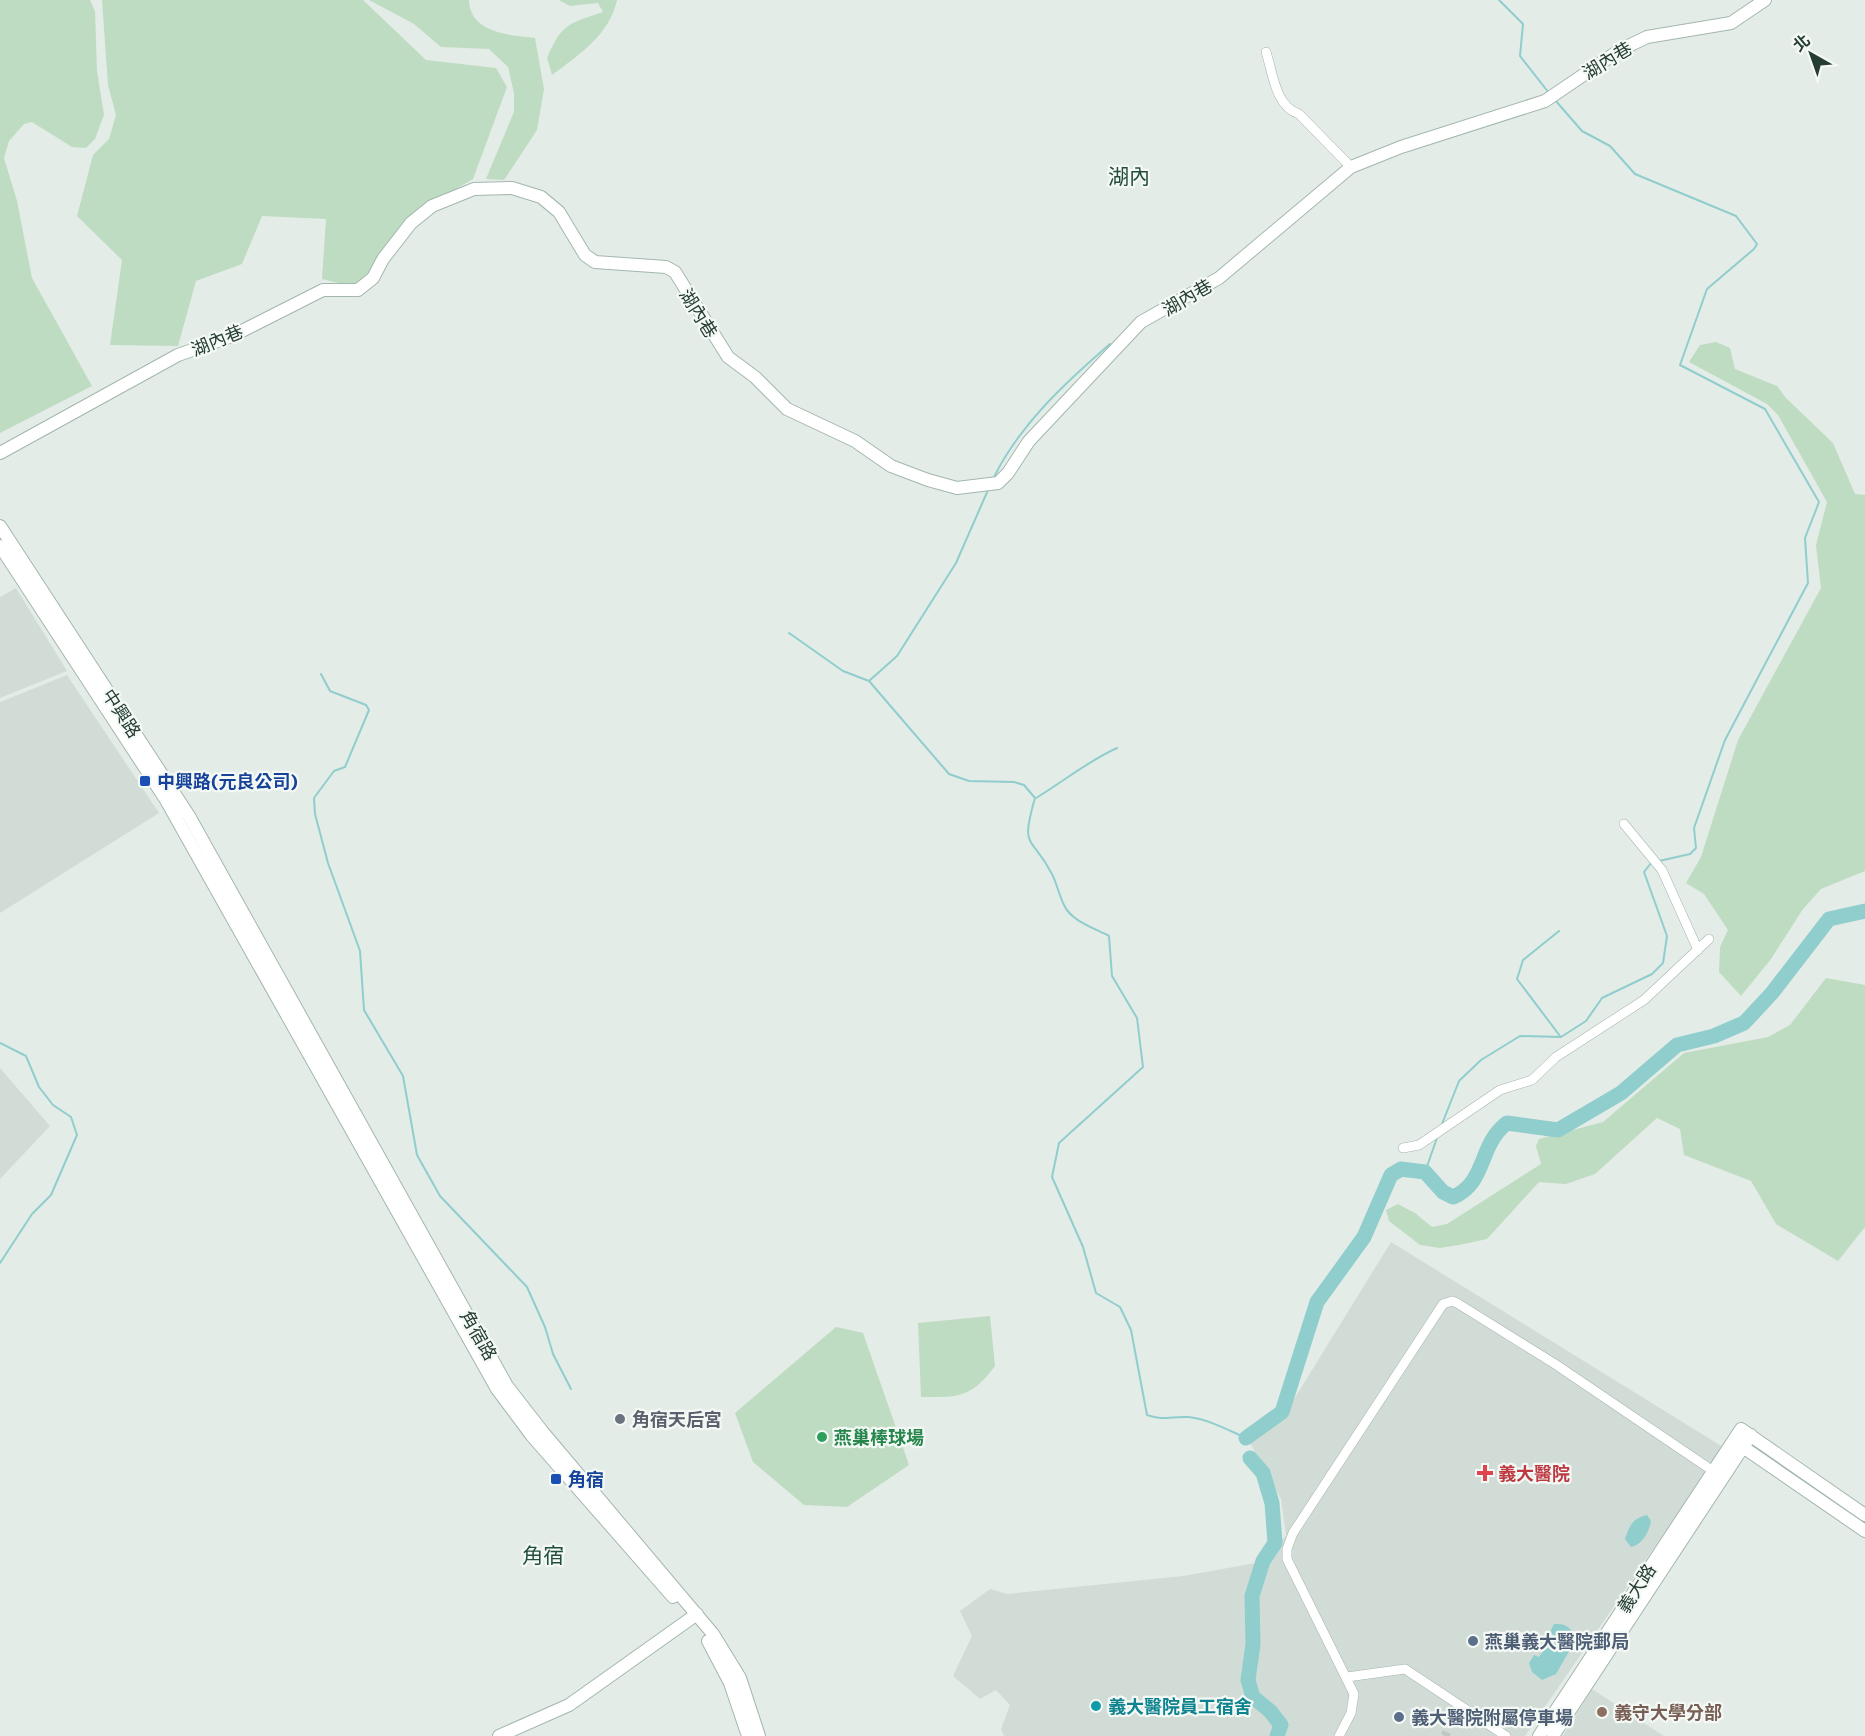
<svg xmlns="http://www.w3.org/2000/svg" width="1865" height="1736" viewBox="0 0 1865 1736" font-family="Commissioner,'Noto Sans TC',sans-serif">
	<style>
		.built { fill: #d2dcd6 }
		.green { fill: #bedcc2 }
		.water { fill: #90cdcd }
		.lines { fill: none; stroke-linecap: round; stroke-linejoin: round }
		.stream { stroke: #90cdcd; stroke-width: 2 }
		.river { stroke: #90cdcd; stroke-width: 15 }
		.street-tunnel { stroke: #bec9c3; stroke-width: 9; stroke-dasharray: 9 4.5; stroke-linecap: butt }
		.street-casing { stroke: #a7b4ad; stroke-width: 10 }
		.secondary-casing { stroke: #a3b7ad; stroke-width: 14 }
		.street { stroke: #fff; stroke-width: 9 }
		.secondary { stroke: #fff; stroke-width: 12 }
		.transit-dot { fill: #1a4fb4; stroke: #f4f9f6; stroke-width: 2 }
		.worship-dot { fill: #6b7280; stroke: #f4f9f6; stroke-width: 2 }
		.leisure-dot { fill: #2e9e5b; stroke: #f4f9f6; stroke-width: 2 }
		.health-dot { fill: #e0444e; stroke: #f4f9f6; stroke-width: 2 }
		.service-dot { fill: #5c6f8a; stroke: #f4f9f6; stroke-width: 2 }
		.culture-dot { fill: #0f9aa8; stroke: #f4f9f6; stroke-width: 2 }
		.education-dot { fill: #8d6e63; stroke: #f4f9f6; stroke-width: 2 }
		.labels { text-anchor: middle; dominant-baseline: central; stroke-width: 4.5; stroke-linejoin: round; paint-order: stroke }
		.street-label { font-size: 18px; fill: #253d33; stroke: #f4f9f6 }
		.transit-label { font-size: 18px; font-weight: bold; fill: #164399; stroke: #f4f9f6; text-anchor: start }
		.worship-label { font-size: 18px; font-weight: bold; fill: #5b616d; stroke: #f4f9f6; text-anchor: start }
		.leisure-label { font-size: 18px; font-weight: bold; fill: #27864d; stroke: #f4f9f6; text-anchor: start }
		.health-label { font-size: 18px; font-weight: bold; fill: #be3a42; stroke: #f4f9f6; text-anchor: start }
		.service-label { font-size: 18px; font-weight: bold; fill: #4e5e75; stroke: #f4f9f6; text-anchor: start }
		.culture-label { font-size: 18px; font-weight: bold; fill: #0d838f; stroke: #f4f9f6; text-anchor: start }
		.education-label { font-size: 18px; font-weight: bold; fill: #785e54; stroke: #f4f9f6; text-anchor: start }
		.quarter-label { font-size: 21px; fill: #224e3c; stroke: #f4f9f6 }
	</style>
	<rect width="100%" height="100%" fill="#e4ece7"/>
	<path class="built" d="M16,588L67,671L0,698V597Z
		M67,675L159,813L0,913V702Z
		M0,1068L50,1126L0,1179Z
		M1391,1242L1723,1447L1525,1736H1004L1001,1729L1010,1705L996,1690L980,1699L953,1676L972,1636L960,1611L990,1589L1007,1594L1183,1576L1256,1563L1286,1536L1281,1499L1250,1443L1288,1409Z
		M1592,1689L1664,1736H1563Z"/>
	<path class="green" d="M0,0H90L95,11L97,71L104,115L95,139L86,148L72,147L32,122L24,124L9,141L4,158L17,201L32,278L92,386L0,433Z
		M102,0H363L426,60L496,68L507,87L473,179L416,213L366,280L347,285L322,279L326,219L262,216L242,264L196,281L178,346L110,345L122,260L77,216L93,155L109,139L116,115L108,85Z
		M369,0H469C470,33 509,35 535,38L544,89L537,130L504,180L486,179L514,112V93L508,67L489,49L441,47L414,24Z
		M559,0H617C610,34 579,55 552,75L547,58C562,23 568,24 603,12L598,3L570,6Z
		M1716,342L1730,348L1735,369L1777,386L1786,398L1833,443L1855,494L1865,495V871L1821,889L1803,909L1771,959L1741,996L1719,972L1720,947L1728,930L1704,894L1686,883L1701,857L1738,740L1821,588L1816,545L1827,502L1778,415L1767,404L1689,362L1700,345Z
		M1826,978L1865,985V1227L1838,1261L1776,1224L1751,1181L1684,1155L1680,1129L1657,1118L1595,1174L1566,1184L1539,1182L1487,1239L1459,1245L1440,1248L1420,1245L1389,1221L1386,1210L1398,1204L1415,1213L1432,1227L1447,1224L1541,1164L1536,1146L1539,1139L1603,1122L1684,1053L1768,1037L1790,1025Z
		M990,1316L995,1366C971,1398 960,1397 921,1397L918,1323Z
		M836,1327L863,1333L909,1465L847,1507L804,1505L753,1462L735,1413Z"/>
	<path class="water" d="M1647,1515L1651,1521C1649,1532 1643,1544 1631,1547L1625,1539C1629,1526 1633,1518 1647,1515Z
		M1554,1624C1567,1623 1574,1629 1575,1641L1556,1674L1542,1680L1532,1672L1529,1663L1534,1655L1539,1657L1554,1636L1550,1632Z"/>
	<g class="lines">
		<path class="stream" d="M1499,0L1523,24L1520,56L1549,93
			M1555,100L1582,131L1610,146L1635,174L1736,216L1757,244L1754,249L1707,289L1680,365L1765,409L1819,502L1805,538L1808,583L1725,740L1694,828L1696,848L1690,854L1659,861
			M993,479C1019,425 1066,382 1110,344
			M789,633L843,671L869,681L949,774L969,781L1014,782L1024,785L1035,798C1020,850 1031,834 1052,874C1057,884 1059,895 1064,905C1071,921 1094,928 1109,936L1112,976L1137,1018L1143,1067L1059,1143L1052,1177L1083,1247L1096,1293L1120,1307L1131,1330L1147,1415C1164,1421 1171,1416 1188,1417C1208,1419 1228,1430 1246,1438
			M321,674L330,691L366,705L369,710L345,767L334,771L314,798L315,814L328,863L360,951L364,1010L403,1076L417,1155L440,1196L527,1287L545,1327L553,1354L571,1389
			M869,681L897,656L956,563L988,490
			M1036,798C1064,781 1088,761 1117,748
			M1559,931L1523,960L1517,979L1560,1036
			M0,1043L26,1056L39,1087L53,1105L71,1117L77,1135L51,1195L32,1214L0,1263
			M1442,1124L1459,1081L1481,1060L1520,1036L1561,1037L1586,1021L1602,998L1652,974L1663,963L1667,936L1644,872L1651,863
			M1425,1172L1438,1135"/>
		<path class="river" d="M1246,1438L1282,1412L1317,1302L1364,1237L1391,1175L1401,1169L1425,1172L1443,1192L1453,1197C1487,1183 1478,1145 1507,1123L1558,1130L1621,1093L1677,1045L1714,1036L1744,1023L1772,993L1829,919L1865,911
			M1250,1458L1263,1473L1272,1503L1275,1543L1263,1561L1252,1596L1253,1644L1248,1680L1253,1697L1270,1711L1281,1725L1277,1736"/>
		<path class="street-tunnel" d="M1445,1736L1447,1732"/>
		<g class="street-casing">
			<path id="street" d="M1266,52C1273,73 1275,106 1299,114L1351,167
				M1624,824L1662,870L1698,950
				M1403,1148L1419,1145L1500,1090L1532,1080L1556,1057L1644,1000L1709,939
				M1347,1677L1405,1669L1506,1736
				M1339,1736L1351,1713L1354,1694L1287,1559V1549L1293,1533L1443,1304L1452,1301L1457,1303L1555,1364L1719,1475"/>
		</g>
		<g class="secondary-casing">
			<path id="secondary" d="M0,453L178,355L232,336L323,290H358L373,278L383,259L411,223L432,206L474,189L512,188L541,197L559,212L585,255L595,262L666,267L675,272L728,357L755,377L787,409L855,441L891,466L928,480L957,488L998,483L1008,473L1029,441L1141,322L1219,278L1351,167L1401,147L1545,101L1620,50L1647,37L1731,23L1765,0
				M0,526L189,816L507,1386L542,1431L713,1634L740,1678L759,1736
				M0,546L166,800L497,1389L532,1436L673,1597
				M1737,1443L1865,1531
				M708,1641L730,1683L748,1736
				M499,1736L569,1705L697,1614
				M1539,1736L1741,1429L1865,1515
				M1553,1736L1751,1435"/>
		</g>
		<use href="#street" class="street"/>
		<use href="#secondary" class="secondary"/>
	</g>
	<g class="transit-dot">
		<rect x="139" y="775" width="12" height="12" rx="3"/>
		<rect x="550" y="1473" width="12" height="12" rx="3"/>
	</g>
	<circle class="worship-dot" cx="620" cy="1419" r="6"/>
	<circle class="leisure-dot" cx="822" cy="1437" r="6"/>
	<path class="health-dot" d="M1482 1464h6v6h6v6h-6v6h-6v-6h-6v-6h6z"/>
	<g class="service-dot">
		<circle cx="1473" cy="1641" r="6"/>
		<circle cx="1399" cy="1717" r="6"/>
	</g>
	<circle class="culture-dot" cx="1096" cy="1706" r="6"/>
	<circle class="education-dot" cx="1602" cy="1712" r="6"/>
	<g class="labels">
		<g class="street-label">
			<text transform="translate(1607 60) rotate(-31)">湖內巷</text>
			<text transform="translate(1187 297) rotate(-30)">湖內巷</text>
			<text transform="translate(699 313) rotate(58)">湖內巷</text>
			<text transform="translate(217 340) rotate(-22)">湖內巷</text>
			<text transform="translate(122 713) rotate(57)">中興路</text>
			<text transform="translate(479 1335) rotate(60)">角宿路</text>
			<text transform="translate(1636 1588) rotate(-57)">義大路</text>
		</g>
		<g class="transit-label">
			<text x="157" y="781">中興路(元良公司)</text>
			<text x="568" y="1479">角宿</text>
		</g>
		<g class="worship-label">
			<text x="632" y="1419">角宿天后宮</text>
		</g>
		<g class="leisure-label">
			<text x="834" y="1437">燕巢棒球場</text>
		</g>
		<g class="health-label">
			<text x="1498" y="1473">義大醫院</text>
		</g>
		<g class="service-label">
			<text x="1485" y="1641">燕巢義大醫院郵局</text>
			<text x="1411" y="1717">義大醫院附屬停車場</text>
		</g>
		<g class="culture-label">
			<text x="1108" y="1706">義大醫院員工宿舍</text>
		</g>
		<g class="education-label">
			<text x="1614" y="1712">義守大學分部</text>
		</g>
		<g class="quarter-label">
			<text x="1129" y="175">湖內</text>
			<text x="543" y="1554">角宿</text>
		</g>
	</g>
	<g transform="translate(1811 54) rotate(320)" stroke="#f4f9f6" stroke-width="4.5" paint-order="stroke">
	<path d="M0-4.5L10 22L0 15L-10 22Z" fill="#253d33"/>
	<text y="-9" font-size="16" font-weight="bold" text-anchor="middle" fill="#253d33">北</text>
	</g>
</svg>
